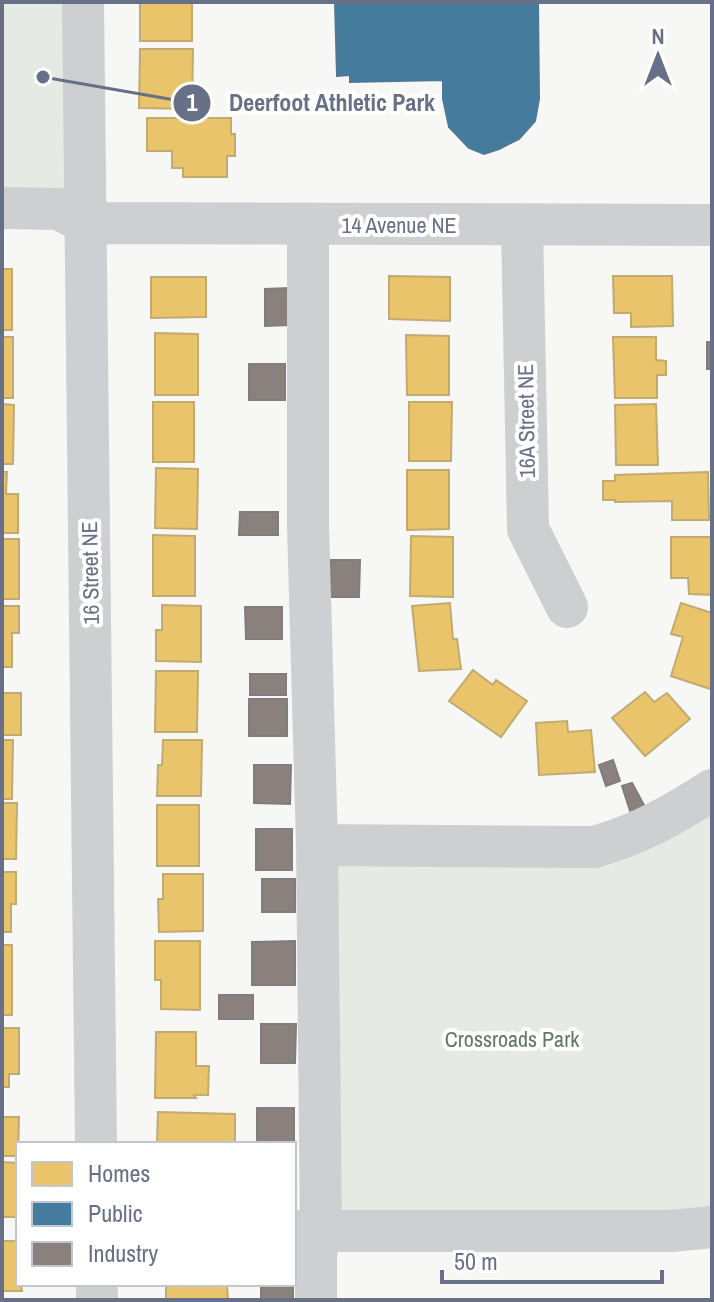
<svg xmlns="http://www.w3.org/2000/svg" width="714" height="1302" viewBox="0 0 714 1302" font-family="'Archivo Narrow',sans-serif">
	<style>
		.green { fill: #e5eae4 }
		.homes { fill: #e9c46a; stroke: #c2ab72; stroke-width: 2 }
		.public { fill: #457b9d; stroke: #4f7896; stroke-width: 2 }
		.industry { fill: #8a817c; stroke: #807c7f; stroke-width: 2 }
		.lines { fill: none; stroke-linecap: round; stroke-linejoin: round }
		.minor { stroke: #cecfd1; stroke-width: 42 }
		.labels { text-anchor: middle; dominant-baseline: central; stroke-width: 8; stroke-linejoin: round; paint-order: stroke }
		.street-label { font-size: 22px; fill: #677086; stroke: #fff }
		.park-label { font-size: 22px; fill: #617863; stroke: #fff }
		.leader { fill: none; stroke: #677086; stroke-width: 3 }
		.callout-dot { fill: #677086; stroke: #fff; stroke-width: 3 }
		.mark-label { font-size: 24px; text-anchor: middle; font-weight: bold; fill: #fff }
		.callout-label { font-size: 24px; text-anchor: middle; font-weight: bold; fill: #677086; stroke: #fff; stroke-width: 8; stroke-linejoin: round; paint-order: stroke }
	</style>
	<rect width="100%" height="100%" fill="#f7f7f6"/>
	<path class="green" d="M2,2H83L86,223L2,208Z
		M712,790V1227L321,1231L317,845L594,847Z"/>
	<path class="homes" d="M140,2H192V41H140Z
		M140,49H193L192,109L139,108Z
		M147,118H231V134H235V156H227V177H183V168H172V151H147Z
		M2,269H12V330H2Z
		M389,276L450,277V321L389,319Z
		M613,276H672L673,326L631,327V313H614Z
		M151,277H206V317L151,318Z
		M155,333L198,334V395H155Z
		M406,335L449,336V395H407Z
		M2,337H13V398H2Z
		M613,337H656V360L666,361V375H657V398H615Z
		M153,402H194V462H153Z
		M409,402H452L451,461H409Z
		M2,404L14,405L13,464H2Z
		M656,404L658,465H616L615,405Z
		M156,468L198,469L197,529L155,528Z
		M407,470H449V529L407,530Z
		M2,472H7L6,494H18V533H2Z
		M708,472L709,520H672V501L615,502V500H603V481H615V475Z
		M153,535L195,536V596H153Z
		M411,536L453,537V597L410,596Z
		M671,537H712V595L689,594L688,578H671Z
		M2,539H19V599H2Z
		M450,603L453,639H457L461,669L419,671L412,606Z
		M681,603L712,613V684L710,689L671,676L683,637L671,634Z
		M162,605L201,606V662L156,661V630H162Z
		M2,606H19V633H12V667H2Z
		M473,670L493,685L496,680L527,701L501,737L449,701Z
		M156,671H198L197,732H155Z
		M645,692L654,702L667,693L690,719L645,756L612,718Z
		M2,693H21V735H2Z
		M567,721L568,732L591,730L595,772L539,775L536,723Z
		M2,740H13L12,799H2Z
		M163,740H202L201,796H157L158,765H162Z
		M2,803H17L16,859H2Z
		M157,805H199V866H157Z
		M2,872H16V904H11V932H2Z
		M163,874H203V931L159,932L158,899H163Z
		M155,941H200V1010L161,1009V980H155Z
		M2,945H12V1015H2Z
		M2,1028H19V1074H9V1087H2Z
		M156,1032H196V1066H209L208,1095H194L196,1098H155Z
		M158,1112L235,1114V1144H157Z
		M2,1117H19L18,1156H2Z
		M2,1162L18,1163V1217H2Z
		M2,1241H18V1284H21L22,1291H2Z
		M227,1285L228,1300H166V1286Z"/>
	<path class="public" d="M335,2H538L539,99L535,121L519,139L499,149L484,154L469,148L449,127L443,99V80L350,82V75L337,76Z"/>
	<path class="industry" d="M289,288L290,325L265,326V289Z
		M707,342H712V369H707Z
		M249,364H285V400H249Z
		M240,512H278V535H239Z
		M331,560H360L359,597H330Z
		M245,607H282V639H246Z
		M250,674H286V695H250Z
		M249,699H287V736H249Z
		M613,760L620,781L606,786L599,765Z
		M254,765H291L290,804L254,803Z
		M632,783L646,809L636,815L632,809L630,811L622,786Z
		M256,829H292V870H256Z
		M262,879H295V912H262Z
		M295,941V985H252V942Z
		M219,995H253V1019H219Z
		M261,1024H296L295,1063H261Z
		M257,1108H294V1144H257Z
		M261,1284H293V1300H261Z"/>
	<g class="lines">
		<path class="minor" d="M83,2L96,1144
			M2,208L58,209L86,223L712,225
			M308,225V525L317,845L321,1231L316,1254V1300
			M522,225L528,529L567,607
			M317,845L594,847C640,834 673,815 712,790
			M294,1231H671L712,1227
			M97,1284V1300"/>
	</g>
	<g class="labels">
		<g class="street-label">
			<text x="399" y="225">14 Avenue NE</text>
			<text transform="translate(526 421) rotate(-91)">16A Street NE</text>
			<text transform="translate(90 573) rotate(-91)">16 Street NE</text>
		</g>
		<g class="park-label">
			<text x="512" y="1039">Crossroads Park</text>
		</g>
	</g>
	<path class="leader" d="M43 77L192 103"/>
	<g class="callout-dot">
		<circle cx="43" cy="77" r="8"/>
		<circle cx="192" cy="103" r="20"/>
	</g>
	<g class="mark-label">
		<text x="192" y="111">1</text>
	</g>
	<g class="callout-label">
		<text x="332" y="111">Deerfoot Athletic Park</text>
	</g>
	<rect width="714" height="1302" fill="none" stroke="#677086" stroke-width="8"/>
	<rect x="16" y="1142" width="280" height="144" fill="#ffffff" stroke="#c2c6cf" stroke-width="2"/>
	<rect x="32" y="1162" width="40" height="24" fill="#e9c46a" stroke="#c2c6cf" stroke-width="2"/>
	<text x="88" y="1182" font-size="24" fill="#677086">Homes</text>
	<rect x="32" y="1202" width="40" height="24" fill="#457b9d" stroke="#c2c6cf" stroke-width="2"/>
	<text x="88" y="1222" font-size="24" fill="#677086">Public</text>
	<rect x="32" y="1242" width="40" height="24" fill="#8a817c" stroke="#c2c6cf" stroke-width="2"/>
	<text x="88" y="1262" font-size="24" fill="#677086">Industry</text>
	<g transform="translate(658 56)" stroke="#ffffff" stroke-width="6" paint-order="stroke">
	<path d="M0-6L14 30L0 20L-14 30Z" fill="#677086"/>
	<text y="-12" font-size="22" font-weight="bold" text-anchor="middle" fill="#677086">N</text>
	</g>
	<path d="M442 1270v12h220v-12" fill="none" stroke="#677086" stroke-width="4"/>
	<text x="454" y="1270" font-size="24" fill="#677086" stroke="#ffffff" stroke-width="6" paint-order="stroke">50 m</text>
</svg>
